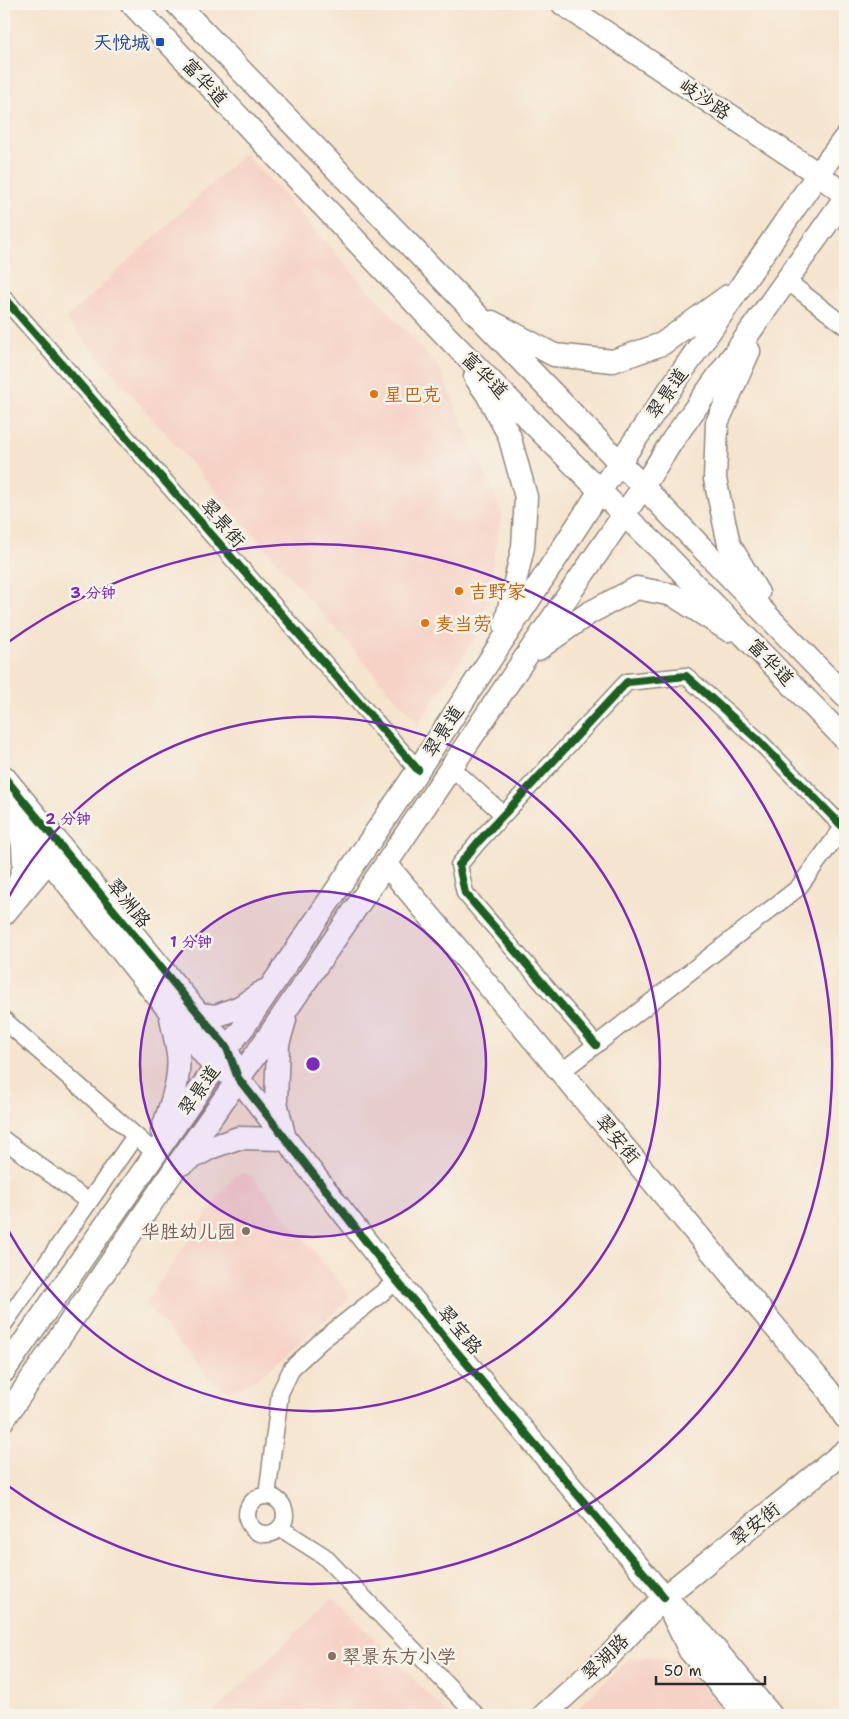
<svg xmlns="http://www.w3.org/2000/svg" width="849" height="1719" viewBox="0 0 849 1719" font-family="'Shantell Sans','LXGW WenKai TC',sans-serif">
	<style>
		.built { fill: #f6d1c5 }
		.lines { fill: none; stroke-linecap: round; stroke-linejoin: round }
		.street-casing { stroke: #90887c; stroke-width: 19 }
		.secondary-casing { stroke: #90887c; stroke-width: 25 }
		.street { stroke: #fff; stroke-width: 16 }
		.secondary { stroke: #fff; stroke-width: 22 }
		.cycleway-casing { stroke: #f7f3e8; stroke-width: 11 }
		.cycleway { stroke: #1b5e20; stroke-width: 8 }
		.ring { fill: none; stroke: #7b2cbf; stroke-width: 2.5 }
		.transit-dot { fill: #1a4fb4; stroke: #f7f3e8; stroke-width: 2 }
		.food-dot { fill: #e8710a; stroke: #f7f3e8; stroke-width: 2 }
		.education-dot { fill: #8d6e63; stroke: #f7f3e8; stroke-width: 2 }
		.labels { text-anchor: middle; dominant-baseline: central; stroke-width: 5; stroke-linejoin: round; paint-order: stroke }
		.transit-label { font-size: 19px; fill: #164399; stroke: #f7f3e8; text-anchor: end }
		.street-label { font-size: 19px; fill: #2b2b2b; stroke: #f7f3e8 }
		.food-label { font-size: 19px; fill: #c56008; stroke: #f7f3e8; text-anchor: start }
		.education-label { font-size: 19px; fill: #785e54; stroke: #f7f3e8; text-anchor: end }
		.centre { fill: #7b2cbf; stroke: #f7f3e8; stroke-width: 2.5 }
		.ring-label { font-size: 15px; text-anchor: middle; font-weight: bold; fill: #7b2cbf; stroke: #f7f3e8; stroke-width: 5; stroke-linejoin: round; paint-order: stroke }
	</style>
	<rect width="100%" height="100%" fill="#f7f3e8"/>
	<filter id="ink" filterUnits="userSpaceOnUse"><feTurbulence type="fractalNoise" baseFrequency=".02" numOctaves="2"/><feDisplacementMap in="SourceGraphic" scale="10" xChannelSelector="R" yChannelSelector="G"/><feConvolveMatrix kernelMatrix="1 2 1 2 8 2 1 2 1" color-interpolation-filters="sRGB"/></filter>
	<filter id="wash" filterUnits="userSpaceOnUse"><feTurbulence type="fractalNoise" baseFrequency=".0096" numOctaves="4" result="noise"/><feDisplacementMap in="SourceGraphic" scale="20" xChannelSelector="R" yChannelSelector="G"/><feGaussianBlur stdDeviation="1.12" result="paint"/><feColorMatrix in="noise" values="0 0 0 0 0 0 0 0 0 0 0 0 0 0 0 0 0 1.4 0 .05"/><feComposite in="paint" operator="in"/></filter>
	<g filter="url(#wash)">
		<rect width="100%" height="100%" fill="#f5e4ce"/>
		<path class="built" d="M245,153L439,368L502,513L481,629L418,724L66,319Z
			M244,1173L253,1177L349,1294L346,1302L260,1377L240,1387L226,1389L213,1382L145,1303L234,1176Z
			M333,1597L449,1715H211Z
			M657,1657L683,1666L728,1715H571L629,1659Z"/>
	</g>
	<g filter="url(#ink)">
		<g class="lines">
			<g class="street-casing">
				<path id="street" d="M786,280L845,326
					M4,298L418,770
					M451,767L504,815
					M4,1020L155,1153
					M596,1045L465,893L459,865L479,841L627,682L686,676L757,739L843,827
					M561,1072L798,888L845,825
					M4,1140L89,1202
					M4,1324L135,1136
					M247 1515a19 19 0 1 1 38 0a19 19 0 1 1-38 0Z
					M267,1496L280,1393L292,1368L321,1341L397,1281
					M280,1528L324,1556L476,1715"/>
			</g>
			<g class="secondary-casing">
				<path id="secondary" d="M132,4L451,341L624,515L661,550L845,739
					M177,4C399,235 622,465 845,696
					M563,4L818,174L845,195
					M492,322L554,355L613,361L662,344L728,296
					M749,351L717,423L715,479L729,544L758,593
					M475,377L487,394L509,435L526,497L523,547L505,626
					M538,649L589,613L637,588L673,595L728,630
					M4,777L227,1048L238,1078L397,1281L664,1597
					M4,804L215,1068L228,1073
					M386,864L828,1390L845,1417
					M16,893L24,866L23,846L19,825
					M4,914L49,860L60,850
					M162,1131C170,1107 181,1080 178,1054C176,1040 172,1025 170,1011L216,1016L240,1007L264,991
					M181,1164L210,1148L238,1138L285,1139L276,1102L278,1044L285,1020
					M4,1371L215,1068L227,1048L243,1028L418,770L600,491L818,174L845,138
					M4,1419L176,1167L261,1047L386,864L525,658L643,487L672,441L845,198
					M544,1715L612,1653L664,1597L845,1451
					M746,1715L690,1651L664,1597L704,1636L771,1715"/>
			</g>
			<use href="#street" class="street"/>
			<use href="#secondary" class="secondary"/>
			<g class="cycleway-casing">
				<path id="cycleway" d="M4,298L418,770
					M4,777L227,1048L238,1078L397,1281L664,1597
					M596,1045L465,893L459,865L479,841L627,682L686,676L757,739L843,827"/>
			</g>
			<use href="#cycleway" class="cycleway"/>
		</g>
	</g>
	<circle cx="313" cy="1064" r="173" fill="#7b2cbf" fill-opacity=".12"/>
	<g class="ring">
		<circle cx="313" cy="1064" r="173"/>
		<path d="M4 906A347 347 0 1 1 4 1222"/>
		<path d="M7 643A520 520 0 1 1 7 1485"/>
	</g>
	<rect class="transit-dot" x="155" y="37" width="10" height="10" rx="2.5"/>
	<g class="food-dot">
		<circle cx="374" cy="394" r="5"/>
		<circle cx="459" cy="591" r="5"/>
		<circle cx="425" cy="623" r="5"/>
	</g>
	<g class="education-dot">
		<circle cx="246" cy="1231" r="5"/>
		<circle cx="332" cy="1656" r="5"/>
	</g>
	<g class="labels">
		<g class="transit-label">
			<text x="150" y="42">天悦城</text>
		</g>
		<g class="street-label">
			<text transform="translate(205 82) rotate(47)">富华道</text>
			<text transform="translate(705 99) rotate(34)">岐沙路</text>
			<text transform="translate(485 375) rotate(45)">富华道</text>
			<text transform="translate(667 393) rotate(-55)">翠景道</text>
			<text transform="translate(223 523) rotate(49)">翠景街</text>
			<text transform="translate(771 662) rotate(46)">富华道</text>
			<text transform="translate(443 731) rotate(-57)">翠景道</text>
			<text transform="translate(129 903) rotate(51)">翠洲路</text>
			<text transform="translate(199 1090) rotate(-55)">翠景道</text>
			<text transform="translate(618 1139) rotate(50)">翠安街</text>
			<text transform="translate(460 1330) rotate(50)">翠宝路</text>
			<text transform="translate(755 1524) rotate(-39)">翠安街</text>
			<text transform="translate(605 1657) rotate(-44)">翠湖路</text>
		</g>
		<g class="food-label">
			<text x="384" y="394">星巴克</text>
			<text x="469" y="591">吉野家</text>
			<text x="435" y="623">麦当劳</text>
		</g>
		<g class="education-label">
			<text x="236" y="1231">华胜幼儿园</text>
			<text x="342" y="1656" text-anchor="start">翠景东方小学</text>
		</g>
	</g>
	<circle cx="313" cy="1064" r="8" class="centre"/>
	<g class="ring-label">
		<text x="93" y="598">3 分钟</text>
		<text x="68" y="824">2 分钟</text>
		<text x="191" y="947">1 分钟</text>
	</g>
	<rect width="849" height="1719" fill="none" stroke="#f7f3e8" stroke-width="20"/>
	<path d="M656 1676v8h109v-8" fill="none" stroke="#2b2b2b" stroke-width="2.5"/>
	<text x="664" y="1676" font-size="15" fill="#2b2b2b" stroke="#f7f3e8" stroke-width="4" paint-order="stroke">50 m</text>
</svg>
